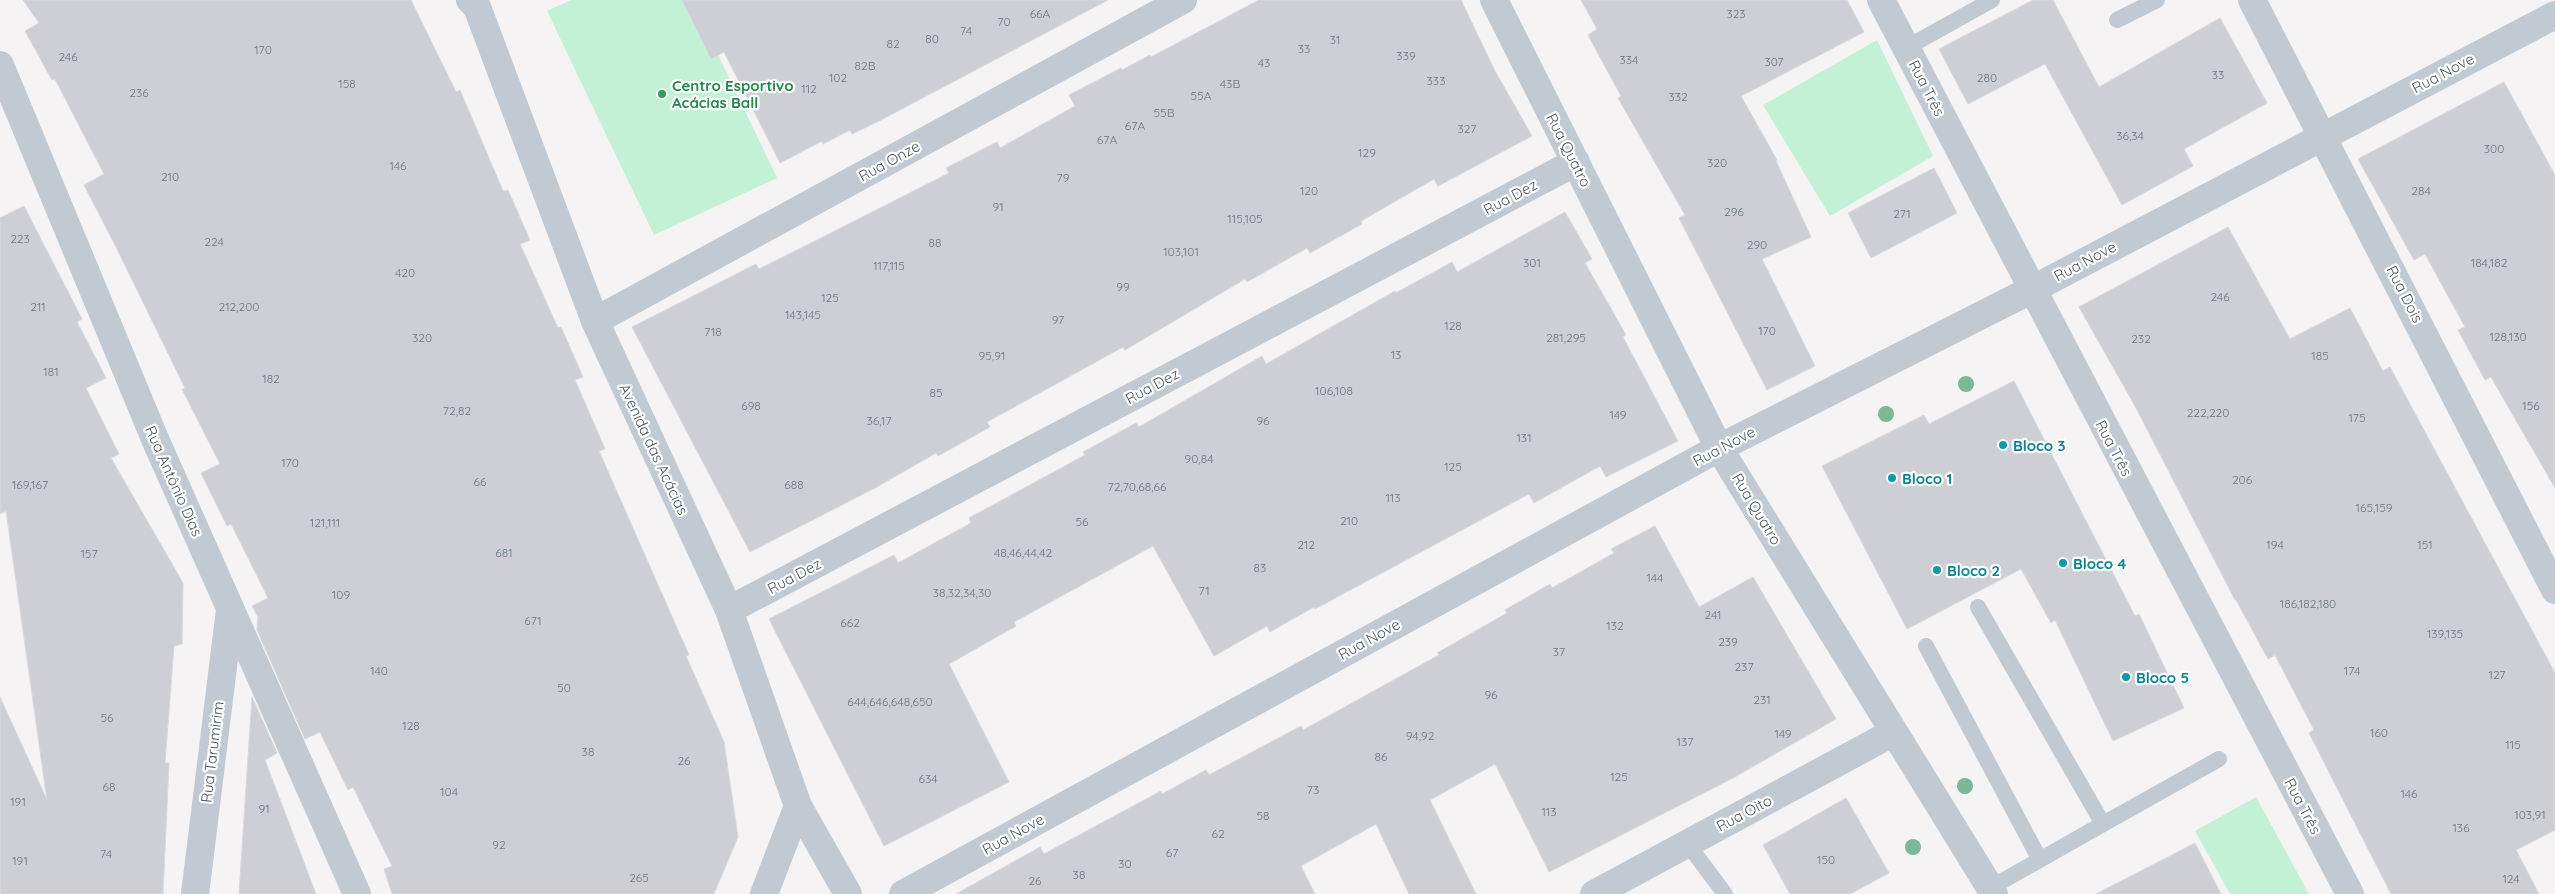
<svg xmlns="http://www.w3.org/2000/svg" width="2555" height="894" viewBox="0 0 2555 894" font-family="Quicksand,sans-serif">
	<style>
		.green { fill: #c3f1d5 }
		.building { fill: #cdcfd5; stroke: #d7d9de }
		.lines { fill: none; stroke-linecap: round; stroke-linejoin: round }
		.service { stroke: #c1cad2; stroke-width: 16 }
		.minor { stroke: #c1cad2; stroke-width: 28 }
		.tree { fill: #7bb799 }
		.leisure-dot { fill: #2e9e5b; stroke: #fff; stroke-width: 2 }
		.culture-dot { fill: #0f9aa8; stroke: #fff; stroke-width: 2 }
		.labels { text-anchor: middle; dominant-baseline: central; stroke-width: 4.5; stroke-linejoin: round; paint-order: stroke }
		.number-label { font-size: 12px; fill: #6b747e }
		.street-label { font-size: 15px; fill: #4a5661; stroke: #fff }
		.leisure-label { font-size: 15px; font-weight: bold; fill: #27864d; stroke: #fff; text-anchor: start }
		.culture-label { font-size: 15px; font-weight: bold; fill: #0d838f; stroke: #fff; text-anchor: start }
	</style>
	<rect width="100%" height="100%" fill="#f5f3f3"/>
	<path class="green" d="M571,0H692L777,178L654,235L547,11Z
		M1877,40L1933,156L1830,216L1763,105Z
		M2256,797L2309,894H2230L2195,831Z"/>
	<path class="building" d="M23,0H411L456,92L460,90L503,191L508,190L530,240L520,244L558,328L561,327L583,377L575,380L605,449L599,451L689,655L686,656L724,742L738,837L714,894H392L384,869L392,866L353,787L348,790L320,732L305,739L257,630L258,617L252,606L268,598L231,524L227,526L201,473L220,464L182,389L185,388L116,247L84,185L104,174L55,79L52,80L25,31L39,23Z
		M682,0H1108L879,121L852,134L850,130L823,144L822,141L780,163L724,52L711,59Z
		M1259,0H1461L1495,71L1532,136L1438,186L1434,179L1361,221L1362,224L1310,253L1307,248L1247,282L1245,279L1125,350L1123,347L987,422L990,427L938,456L936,453L875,488L750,552L632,327L756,264L759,269L823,237L949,173L946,168L997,142L1000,148L1075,106L1069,95L1121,68L1122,70L1150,55L1151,57Z
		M1581,0H1847L1864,32L1741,96L1777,160L1776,161L1811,237L1762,259L1815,366L1767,390L1679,218L1685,215L1618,98L1621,96L1588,35L1597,29Z
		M2033,0H2053L2099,87L2220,18L2267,103L2184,149L2193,166L2122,205L2045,64L1968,104L1939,49Z
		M2504,82L2555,175V488L2491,377L2485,380L2458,330L2465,327L2425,254L2414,260L2358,159Z
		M1934,168L1957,213L1871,258L1848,213Z
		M24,206L82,319L77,322L106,378L86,388L119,454L111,458L183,583L182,644L174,646L165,763H169L163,894H0V697L47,800L6,511L0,514V218Z
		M1565,212L1592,259L1585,263L1626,335L1623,337L1678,441L1606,477L1600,466L1534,503L1529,494L1315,609L1314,607L1270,632L1267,626L1214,656L1153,546L1014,622L1016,626L949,664L1009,782L884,846L769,619L894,555L898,563L971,523L969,518L1085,455L1083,452L1136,423L1139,427L1262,356L1266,364L1395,291L1396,293L1452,262L1457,272Z
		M2228,227L2290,339L2350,308L2383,371L2390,367L2555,673V830L2516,850L2539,894H2391L2309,733L2314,730L2275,655L2268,659L2236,600H2235L2135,406L2079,307Z
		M2014,381L2135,616L2139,614L2184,708L2113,741L2055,620L2051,623L2021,569L1907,629L1822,466L1924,415L1929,424Z
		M1655,526L1699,607L1753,577L1836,719L1733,778L1549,872L1495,764L1430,800L1476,894H1409L1376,824L1301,866L1315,894H956L1040,847L1044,854L1161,791L1162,794L1206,770L1209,775L1301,726L1303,730L1439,655L1437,653L1507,613L1505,610L1550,584L1552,588L1614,553L1611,549Z
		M252,697L277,753L265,760L316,894H239Z
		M1846,798L1889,873L1850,894H1790L1763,845Z
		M2195,843L2221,894H2096Z"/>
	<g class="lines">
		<path class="service" d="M2117,20L2157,0
			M1906,48L1992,0
			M1978,607L2103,824L1990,888
			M1926,646L2040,860
			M2103,824L2219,759
			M1687,843L1725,894"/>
		<path class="minor" d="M470,0L477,7L595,321L729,610L798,806L848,894
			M1494,0L1719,448L1994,894
			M1881,0L2350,894
			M2252,0L2555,590
			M0,65L155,439L357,894
			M595,321L1183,0
			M729,610L1576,162
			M195,894L230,610
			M764,894L798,806
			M903,894L1719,448L2031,290L2555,15
			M1594,894L1894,732"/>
	</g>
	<g class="tree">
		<circle cx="1966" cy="384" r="8"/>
		<circle cx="1886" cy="414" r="8"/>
		<circle cx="1965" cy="786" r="8"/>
		<circle cx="1913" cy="847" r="8"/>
	</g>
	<circle class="leisure-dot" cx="662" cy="94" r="5"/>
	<g class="culture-dot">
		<circle cx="2003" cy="445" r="5"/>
		<circle cx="1892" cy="478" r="5"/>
		<circle cx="2063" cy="563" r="5"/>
		<circle cx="1937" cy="570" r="5"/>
		<circle cx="2126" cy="677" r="5"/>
	</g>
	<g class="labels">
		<g class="number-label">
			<text x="1040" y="13">66A</text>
			<text x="1736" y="13">323</text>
			<text x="1004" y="21">70</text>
			<text x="966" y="30">74</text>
			<text x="932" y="38">80</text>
			<text x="1335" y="39">31</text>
			<text x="893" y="43">82</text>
			<text x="1304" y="48">33</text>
			<text x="263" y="49">170</text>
			<text x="1406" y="55">339</text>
			<text x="68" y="56">246</text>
			<text x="1629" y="59">334</text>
			<text x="1774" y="61">307</text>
			<text x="1264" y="62">43</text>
			<text x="865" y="65">82B</text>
			<text x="2218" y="74">33</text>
			<text x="838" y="77">102</text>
			<text x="1987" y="77">280</text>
			<text x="1436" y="80">333</text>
			<text x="347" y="83">158</text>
			<text x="1230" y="83">43B</text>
			<text x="809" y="88">112</text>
			<text x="139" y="92">236</text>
			<text x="1201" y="95">55A</text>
			<text x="1678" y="96">332</text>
			<text x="1164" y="112">55B</text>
			<text x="1135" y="125">67A</text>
			<text x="1467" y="128">327</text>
			<text x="2130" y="135">36,34</text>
			<text x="1107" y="139">67A</text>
			<text x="2494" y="148">300</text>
			<text x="1367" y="152">129</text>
			<text x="1717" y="162">320</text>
			<text x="398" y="165">146</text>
			<text x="170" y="176">210</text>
			<text x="1063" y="177">79</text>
			<text x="1309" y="190">120</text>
			<text x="2421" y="190">284</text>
			<text x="998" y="206">91</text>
			<text x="1734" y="211">296</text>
			<text x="1902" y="213">271</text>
			<text x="1245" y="218">115,105</text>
			<text x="20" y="238">223</text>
			<text x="214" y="241">224</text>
			<text x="935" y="242">88</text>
			<text x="1757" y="244">290</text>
			<text x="1181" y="251">103,101</text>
			<text x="1532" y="262">301</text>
			<text x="2489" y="262">184,182</text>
			<text x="889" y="265">117,115</text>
			<text x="405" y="272">420</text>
			<text x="1123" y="286">99</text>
			<text x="2220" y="296">246</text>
			<text x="830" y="297">125</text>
			<text x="38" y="306">211</text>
			<text x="239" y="306">212,200</text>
			<text x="803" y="314">143,145</text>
			<text x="1058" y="319">97</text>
			<text x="1453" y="325">128</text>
			<text x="1767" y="330">170</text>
			<text x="713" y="331">718</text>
			<text x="2508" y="336">128,130</text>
			<text x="422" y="337">320</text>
			<text x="1566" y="337">281,295</text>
			<text x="2141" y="338">232</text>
			<text x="1396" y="354">13</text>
			<text x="992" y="355">95,91</text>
			<text x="2320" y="355">185</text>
			<text x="51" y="371">181</text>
			<text x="271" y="378">182</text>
			<text x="1334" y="390">106,108</text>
			<text x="936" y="392">85</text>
			<text x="751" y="405">698</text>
			<text x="2531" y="405">156</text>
			<text x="457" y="410">72,82</text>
			<text x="2208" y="412">222,220</text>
			<text x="1618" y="414">149</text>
			<text x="2357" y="417">175</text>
			<text x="879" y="420">36,17</text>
			<text x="1263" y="420">96</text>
			<text x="1524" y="437">131</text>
			<text x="1199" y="458">90,84</text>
			<text x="290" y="462">170</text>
			<text x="1453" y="466">125</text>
			<text x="2242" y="479">206</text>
			<text x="480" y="481">66</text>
			<text x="30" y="484">169,167</text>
			<text x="794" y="484">688</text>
			<text x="1137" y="486">72,70,68,66</text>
			<text x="1393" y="497">113</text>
			<text x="2374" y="507">165,159</text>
			<text x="1349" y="520">210</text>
			<text x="1082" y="521">56</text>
			<text x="325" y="522">121,111</text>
			<text x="1306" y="544">212</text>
			<text x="2275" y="544">194</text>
			<text x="2425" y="544">151</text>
			<text x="504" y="552">681</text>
			<text x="1023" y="552">48,46,44,42</text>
			<text x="89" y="553">157</text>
			<text x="1260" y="567">83</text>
			<text x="1655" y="577">144</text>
			<text x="1204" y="590">71</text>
			<text x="962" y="592">38,32,34,30</text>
			<text x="341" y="594">109</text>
			<text x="2308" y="603">186,182,180</text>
			<text x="1713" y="614">241</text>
			<text x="533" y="620">671</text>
			<text x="850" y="622">662</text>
			<text x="1615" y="625">132</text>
			<text x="2445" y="633">139,135</text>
			<text x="1728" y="641">239</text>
			<text x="1559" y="651">37</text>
			<text x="1744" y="666">237</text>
			<text x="379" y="670">140</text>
			<text x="2352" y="670">174</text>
			<text x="2497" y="674">127</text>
			<text x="564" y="687">50</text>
			<text x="1491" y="694">96</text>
			<text x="1762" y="699">231</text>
			<text x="890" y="701">644,646,648,650</text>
			<text x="107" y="717">56</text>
			<text x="411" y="725">128</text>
			<text x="2379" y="732">160</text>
			<text x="1783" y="733">149</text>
			<text x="1420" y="735">94,92</text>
			<text x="1685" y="741">137</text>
			<text x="2513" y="744">115</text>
			<text x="588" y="751">38</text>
			<text x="1381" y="756">86</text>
			<text x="684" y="760">26</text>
			<text x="1619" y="776">125</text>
			<text x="928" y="778">634</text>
			<text x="109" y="786">68</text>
			<text x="1313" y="789">73</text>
			<text x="449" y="791">104</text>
			<text x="2409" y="793">146</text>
			<text x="18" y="801">191</text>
			<text x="264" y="808">91</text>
			<text x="1549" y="811">113</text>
			<text x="2530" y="814">103,91</text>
			<text x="1263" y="815">58</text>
			<text x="2461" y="827">136</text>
			<text x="1218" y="833">62</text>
			<text x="499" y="844">92</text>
			<text x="1172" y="852">67</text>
			<text x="106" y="853">74</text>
			<text x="1826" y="859">150</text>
			<text x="20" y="860">191</text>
			<text x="1125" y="863">30</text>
			<text x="1079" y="874">38</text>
			<text x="639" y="877">265</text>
			<text x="2511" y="878">124</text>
			<text x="1035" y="880">26</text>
		</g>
		<g class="street-label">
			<text transform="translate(2443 73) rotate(-28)">Rua Nove</text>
			<text transform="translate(1927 88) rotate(63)">Rua Três</text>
			<text transform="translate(1569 150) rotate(63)">Rua Quatro</text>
			<text transform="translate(889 161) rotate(-29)">Rua Onze</text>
			<text transform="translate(1510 197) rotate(-28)">Rua Dez</text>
			<text transform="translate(2085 261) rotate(-28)">Rua Nove</text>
			<text transform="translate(2405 294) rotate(63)">Rua Dois</text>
			<text transform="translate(1152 386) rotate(-28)">Rua Dez</text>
			<text transform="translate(1724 446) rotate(-28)">Rua Nove</text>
			<text transform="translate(2114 448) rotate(62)">Rua Três</text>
			<text transform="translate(654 449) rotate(65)">Avenida das Acácias</text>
			<text transform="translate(174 481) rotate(66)">Rua Antônio Dias</text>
			<text transform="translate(1757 509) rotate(59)">Rua Quatro</text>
			<text transform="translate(794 576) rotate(-28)">Rua Dez</text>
			<text transform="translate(1369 639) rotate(-29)">Rua Nove</text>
			<text transform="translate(212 752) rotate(-83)">Rua Tarumirim</text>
			<text transform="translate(2303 806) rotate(62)">Rua Três</text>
			<text transform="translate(1744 813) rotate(-28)">Rua Oito</text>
			<text transform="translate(1013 834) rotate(-29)">Rua Nove</text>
		</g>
		<g class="leisure-label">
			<text x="672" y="85">Centro Esportivo<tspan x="672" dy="17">Acácias Ball</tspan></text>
		</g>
		<g class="culture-label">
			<text x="2013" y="445">Bloco 3</text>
			<text x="1902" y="478">Bloco 1</text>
			<text x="2073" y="563">Bloco 4</text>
			<text x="1947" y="570">Bloco 2</text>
			<text x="2136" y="677">Bloco 5</text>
		</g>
	</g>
</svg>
